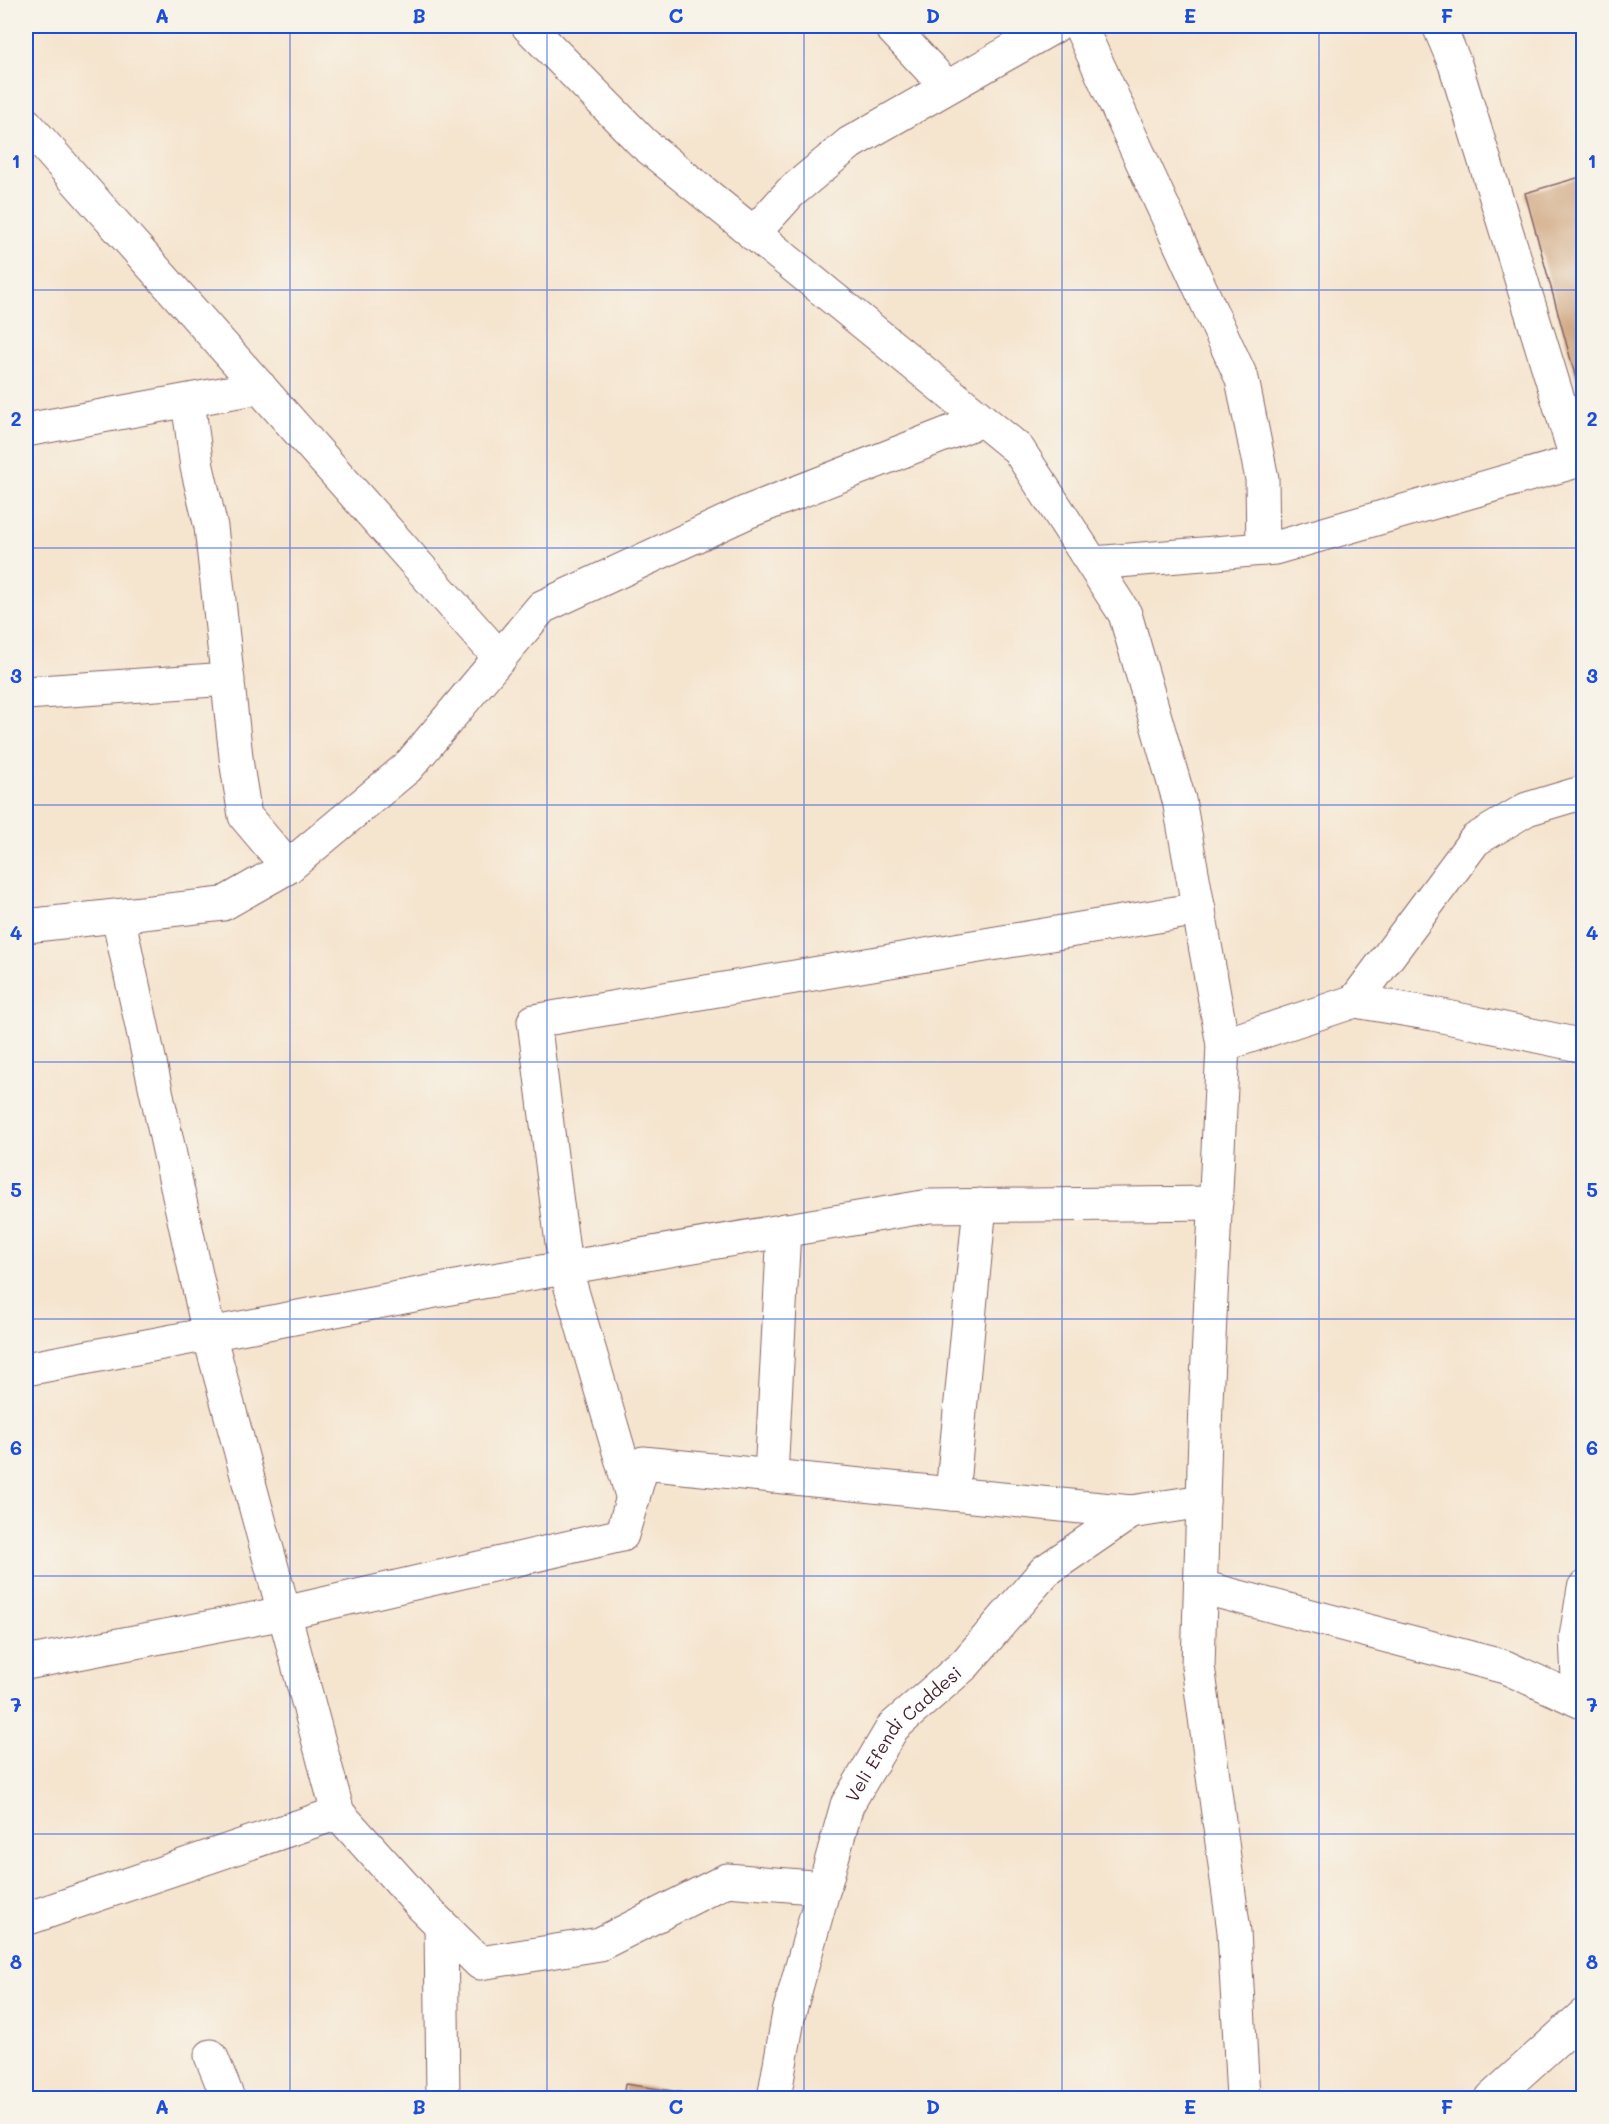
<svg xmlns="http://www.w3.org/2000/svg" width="1609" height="2124" viewBox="0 0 1609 2124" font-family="Mali,sans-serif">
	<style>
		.building { fill: #cc9f77 }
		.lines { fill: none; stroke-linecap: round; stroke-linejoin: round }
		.minor-casing { stroke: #866464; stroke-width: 35 }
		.minor { stroke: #fff; stroke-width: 33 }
		.grid { fill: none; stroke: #1d4ed8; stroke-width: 1.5; stroke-opacity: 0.55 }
		.labels { text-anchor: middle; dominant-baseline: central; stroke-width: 4.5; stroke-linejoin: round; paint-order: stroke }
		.street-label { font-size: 18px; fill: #4a1f2b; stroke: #f7f3e8 }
		.neatline { fill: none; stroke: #1d4ed8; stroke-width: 2 }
		.grid-label { font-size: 20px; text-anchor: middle; font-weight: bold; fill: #1d4ed8 }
	</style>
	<rect width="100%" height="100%" fill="#f7f3e8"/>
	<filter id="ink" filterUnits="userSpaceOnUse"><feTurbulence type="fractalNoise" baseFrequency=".0167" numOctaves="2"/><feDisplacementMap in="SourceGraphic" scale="12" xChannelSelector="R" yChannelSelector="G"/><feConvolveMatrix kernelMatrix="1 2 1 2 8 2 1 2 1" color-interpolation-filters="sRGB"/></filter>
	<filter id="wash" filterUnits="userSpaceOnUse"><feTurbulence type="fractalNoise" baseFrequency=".008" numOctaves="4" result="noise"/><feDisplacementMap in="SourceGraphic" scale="24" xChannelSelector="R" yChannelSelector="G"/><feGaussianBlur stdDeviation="1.35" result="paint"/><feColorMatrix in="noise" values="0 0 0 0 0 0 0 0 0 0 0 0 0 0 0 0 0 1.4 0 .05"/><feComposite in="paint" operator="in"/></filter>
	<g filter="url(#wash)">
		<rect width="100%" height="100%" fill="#f5e4ce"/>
		<g id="blocks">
			<path class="building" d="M1584,176V404H1583L1525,193Z
				M625,2084L714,2097L713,2098H623Z"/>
		</g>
	</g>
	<g filter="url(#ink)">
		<use href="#blocks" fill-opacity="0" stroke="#866464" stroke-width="1.5"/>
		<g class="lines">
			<g class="minor-casing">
				<g id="minor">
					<path d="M528,26L643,143L1018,449L1125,614L1179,800L1223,1045L1206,1401L1198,1666L1234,1931L1243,2098"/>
					<path d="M890,26L947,87"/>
					<path d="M1080,26L1242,379L1262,479L1263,549"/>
					<path d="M1439,26L1455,64L1577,461"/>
					<path d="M26,124L500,658"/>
					<path d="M753,234L790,193L850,143L1055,26"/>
					<path d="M188,401L197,467L211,527L237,766L245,816L288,867"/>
					<path d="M26,430L260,387"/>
					<path d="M1094,563L1275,548L1584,459"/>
					<path d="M26,693L228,679"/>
					<path d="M118,916L209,1334L338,1813L421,1905L480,1963L600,1944L727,1880L824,1888"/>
					<path d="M26,926L223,904L288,867L408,767L542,607L747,512L982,420"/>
					<path d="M1355,1001L1475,840L1527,809L1584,792"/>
					<path d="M1223,1045L1355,1001L1433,1014L1584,1046"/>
					<path d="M26,1369L482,1282L929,1206L1216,1203"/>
					<path d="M771,1476L784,1230"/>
					<path d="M952,1494L980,1205"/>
					<path d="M633,1499L565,1267L534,1021L1199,909"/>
					<path d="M1201,1587L1505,1667L1584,1703"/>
					<path d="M26,1663L284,1613L622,1535L643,1463L1131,1512"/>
					<path d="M1579,1699L1576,1637L1584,1588"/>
					<path d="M26,1919L338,1813"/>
					<path d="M441,1925L443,2098"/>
					<path d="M211,2056L228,2098"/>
					<path id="s1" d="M774,2098L789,2013L847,1805L893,1727L965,1664L1045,1571L1131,1512L1203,1501"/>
					<path d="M1492,2098L1584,2015"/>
				</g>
			</g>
			<use href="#minor" class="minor"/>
		</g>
	</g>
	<path class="grid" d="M290,26V2098M547,26V2098M804,26V2098M1062,26V2098M1319,26V2098M26,290H1584M26,548H1584M26,805H1584M26,1062H1584M26,1319H1584M26,1576H1584M26,1834H1584"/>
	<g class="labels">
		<g class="street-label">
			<text stroke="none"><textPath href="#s1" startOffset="394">Veli Efendi Caddesi</textPath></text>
		</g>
	</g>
	<rect width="1609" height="2124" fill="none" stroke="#f7f3e8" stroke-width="66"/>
	<rect x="33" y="33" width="1543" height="2058" class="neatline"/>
	<g class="grid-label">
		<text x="162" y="23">A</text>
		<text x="419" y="23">B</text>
		<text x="676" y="23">C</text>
		<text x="933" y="23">D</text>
		<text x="1190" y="23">E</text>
		<text x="1447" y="23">F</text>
		<text x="16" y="168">1</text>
		<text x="1592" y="168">1</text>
		<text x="16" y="426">2</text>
		<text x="1592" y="426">2</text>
		<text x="16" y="683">3</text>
		<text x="1592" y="683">3</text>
		<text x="16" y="940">4</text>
		<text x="1592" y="940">4</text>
		<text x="16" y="1197">5</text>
		<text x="1592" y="1197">5</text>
		<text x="16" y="1455">6</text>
		<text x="1592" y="1455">6</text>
		<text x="16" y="1712">7</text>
		<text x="1592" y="1712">7</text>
		<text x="16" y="1969">8</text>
		<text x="1592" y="1969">8</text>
		<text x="162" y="2114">A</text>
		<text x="419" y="2114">B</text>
		<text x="676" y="2114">C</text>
		<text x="933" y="2114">D</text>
		<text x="1190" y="2114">E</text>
		<text x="1447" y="2114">F</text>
	</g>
</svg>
